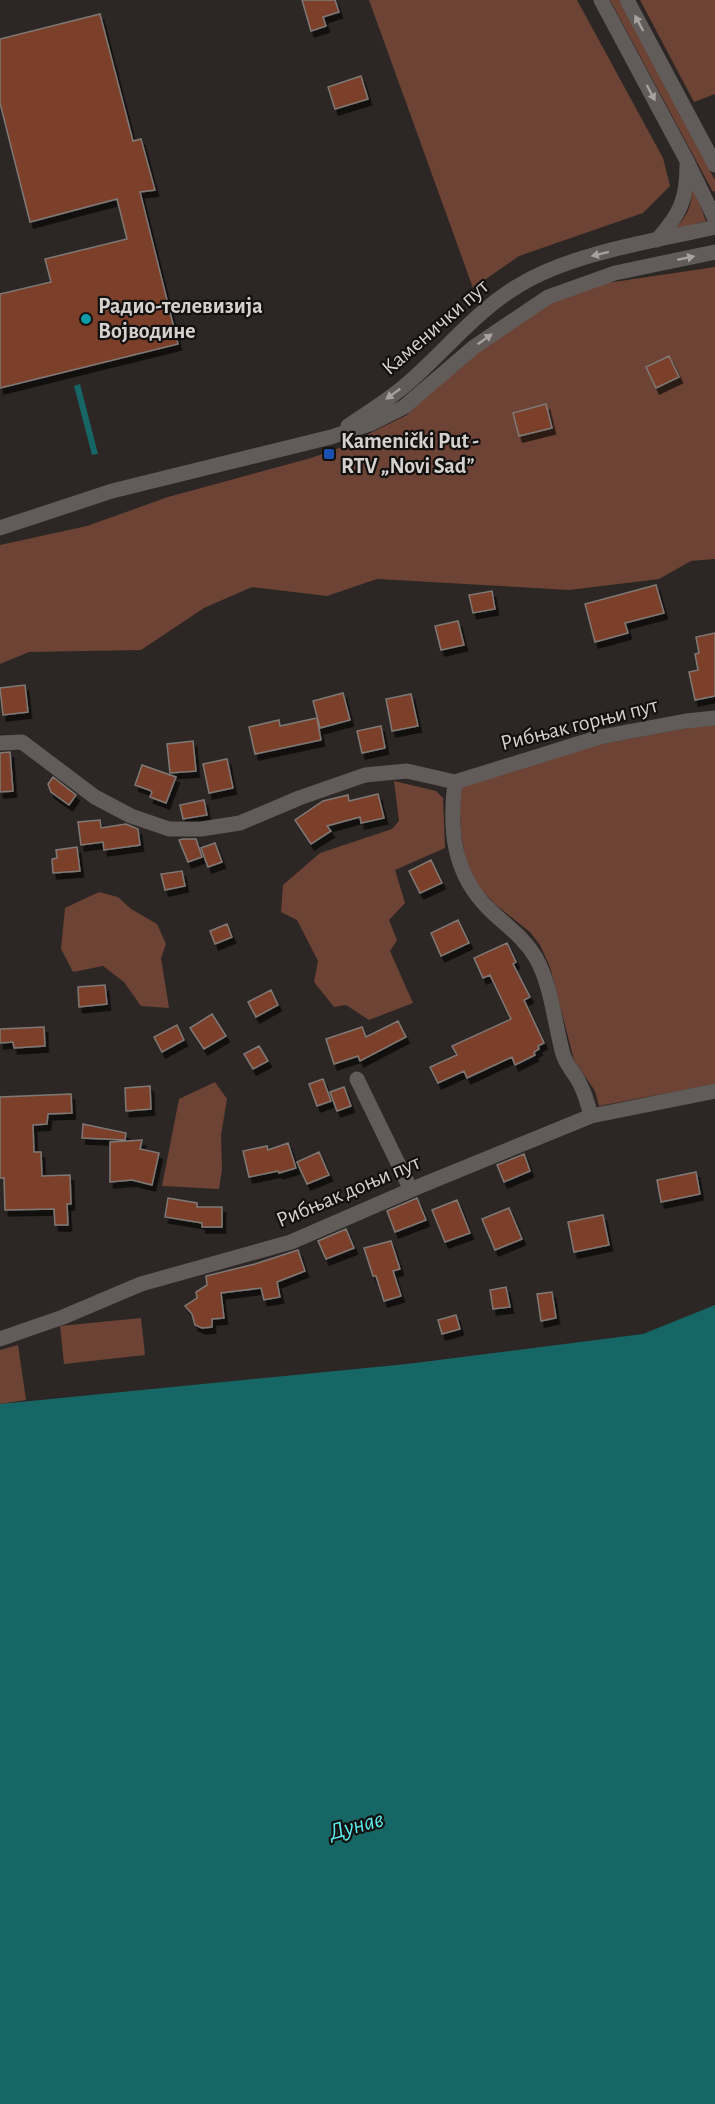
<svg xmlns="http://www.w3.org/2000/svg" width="715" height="2104" viewBox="0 0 715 2104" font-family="'Alegreya Sans',sans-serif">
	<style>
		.green { fill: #6c4334 }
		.water { fill: #176666 }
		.building { fill: #7b3f2a; stroke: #7f7976; stroke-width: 1.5; filter: url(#shadow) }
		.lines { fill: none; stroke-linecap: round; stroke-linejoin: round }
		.street { stroke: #615b59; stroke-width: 15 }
		.secondary { stroke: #615b59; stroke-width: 15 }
		.oneway { fill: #a6a2a0 }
		.culture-dot { fill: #0f9aa8; stroke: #131110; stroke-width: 2 }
		.transit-dot { fill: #1a4fb4; stroke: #131110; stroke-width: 2 }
		.labels { text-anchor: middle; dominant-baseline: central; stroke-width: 4.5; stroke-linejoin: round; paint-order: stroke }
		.poi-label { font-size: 22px; font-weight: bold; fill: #d4d1cf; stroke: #131110; text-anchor: start }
		.street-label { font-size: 22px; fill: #d4d1cf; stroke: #131110 }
		.water-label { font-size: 24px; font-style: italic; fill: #5deaea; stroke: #131110 }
	</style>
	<defs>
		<filter id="shadow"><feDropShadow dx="3.5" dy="6" stdDeviation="0" flood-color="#0009"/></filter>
	</defs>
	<rect width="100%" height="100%" fill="#2c2725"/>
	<path class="green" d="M369,0H577L663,158L670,186L643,213L519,256L473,288Z
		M610,0H619L715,180V191L713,192Z
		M640,0H715V94L694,102Z
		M692,184L706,221L674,230C689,213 692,207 692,184Z
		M715,267V559L691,561L659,579L569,590L377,579L327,596L252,587L204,608L141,650L29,652L0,664V545L87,526L168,497L311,458L342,447L407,415L425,396L484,345L543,303L607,283Z
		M715,723V1084L599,1106L595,1091L574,1060L550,967L540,945L530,932L495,904L478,886L467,869L461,832L459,796L461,786L597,745Z
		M394,781L436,791L443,798L445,848L395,870L405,903L389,920L397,940L390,951L413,1003L369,1020L346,1005L334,1007L314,982L318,961L297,920L281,912L283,885L320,853L392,829L399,821Z
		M99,892L118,897L131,909L157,924L166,944L161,958L169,1008L141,1006L124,982L103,966L73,972L61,949L65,908Z
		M215,1082L227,1099L221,1135L222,1169L219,1189L162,1186L179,1099Z
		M141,1318L145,1355L64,1364L60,1326Z
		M18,1345L26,1400L0,1404V1350Z"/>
	<path class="water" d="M80,384L98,454L92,455L74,386Z
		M715,1305V2104H0V1404L407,1364L643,1334Z"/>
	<path class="building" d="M302,0H335L339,12L323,17L326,26L311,31Z
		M100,14L133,141L141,139L155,190L140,192L178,344L0,388V294L51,282L45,259L127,239L117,199L30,222L0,103V39Z
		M361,76L368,99L335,109L328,87Z
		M669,356L679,377L656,388L646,367Z
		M546,404L552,428L519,436L513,413Z
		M656,585L664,613L625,623L628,633L595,642L585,604Z
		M492,591L495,609L473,613L469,595Z
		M458,621L464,645L441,650L435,626Z
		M715,633V696L695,700L689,672L698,670L695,654L699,653L696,637Z
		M25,685L28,712L3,715L0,688Z
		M343,693L350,720L320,728L313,701Z
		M411,694L418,726L392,731L386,699Z
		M317,718L321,740L255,754L249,727L279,720L280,726Z
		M381,726L385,748L362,753L357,731Z
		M193,741L196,771L170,773L167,744Z
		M10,752L13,791L0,792V753Z
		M227,759L233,788L209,793L203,764Z
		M142,765L176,777L166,803L150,797L152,792L149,790L135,785Z
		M53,777L76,795L69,805L51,792L48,784Z
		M378,794L384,818L361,823L360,817L327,826L331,831L311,844L295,820L323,801L348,795L349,801Z
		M204,800L207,815L183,819L180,805Z
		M100,820L101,828L126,824L138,829L140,845L104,850L103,842L81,845L78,822Z
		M183,839H196L202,857L188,862L179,840Z
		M215,843L222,862L208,867L201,848Z
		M77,847L80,871L53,873L52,859L57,858L56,850Z
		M431,860L442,883L420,893L409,871Z
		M182,871L185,886L165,890L161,874Z
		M458,920L469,943L441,956L431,933Z
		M227,924L232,937L215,944L210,931Z
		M507,943L516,962L513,964L530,997L524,1000L544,1043L538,1046L539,1049L534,1052L535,1055L515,1065L512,1057L467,1078L464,1071L438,1083L430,1067L457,1055L452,1046L511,1019L490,975L483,978L474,958Z
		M105,985L107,1004L79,1007L78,987Z
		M271,990L278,1005L256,1017L248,1002Z
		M212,1014L226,1036L204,1049L190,1028Z
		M398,1021L406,1037L360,1061L358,1056L334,1064L326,1039L362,1027L366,1037Z
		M177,1025L184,1040L162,1052L154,1037Z
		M44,1027L45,1046L14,1048L13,1042L0,1043V1029Z
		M259,1046L268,1061L253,1069L244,1054Z
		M323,1079L331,1101L317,1106L309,1084Z
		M150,1086L151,1109L126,1111L125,1088Z
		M344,1087L351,1106L337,1111L330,1092Z
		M71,1094L72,1113L48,1114L47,1124L33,1125L34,1152H41L42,1176L70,1175L71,1204H67L68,1225H55L54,1209L5,1210L4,1178H0V1097Z
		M83,1124L126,1133L125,1140L82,1138Z
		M142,1140L140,1149L159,1153L152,1185L132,1180L110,1182V1142Z
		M288,1143L296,1168L279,1173L278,1171L249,1177L243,1151L267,1146L268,1150Z
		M319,1152L329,1175L307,1184L297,1162Z
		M524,1154L530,1171L504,1182L497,1165Z
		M696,1172L700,1194L661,1202L657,1180Z
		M168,1198L197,1203V1207H222V1227H202V1223L165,1217Z
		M417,1198L426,1220L395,1232L387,1211Z
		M457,1200L470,1233L445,1242L432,1210Z
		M509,1208L522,1239L495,1250L482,1219Z
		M603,1215L609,1245L574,1252L568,1222Z
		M346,1229L354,1248L326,1259L318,1241Z
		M391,1241L400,1269L393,1271L401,1296L384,1301L376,1276H373L364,1248Z
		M298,1250L305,1271L277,1282L280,1297L264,1300L261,1288L221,1293L224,1318L212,1319V1327L202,1328L195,1325L192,1314L185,1306L197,1298L196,1292L207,1285L206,1276L255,1264Z
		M506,1287L510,1307L493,1309L490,1290Z
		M552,1292L556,1318L541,1321L537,1294Z
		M456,1315L460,1329L442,1334L438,1320Z"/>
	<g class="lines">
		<path class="street" d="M0,743L22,742L95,797L131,816L169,829H201L240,823L299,798L365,775L407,771L455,782L600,737L686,721L715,718
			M455,782C449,829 453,874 489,909C506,926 523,936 536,958C552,987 554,1022 563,1054C566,1065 574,1072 579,1082C585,1093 588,1104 591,1116
			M357,1079L411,1190
			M0,1339L63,1317L141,1284L291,1242L420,1186L591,1116L715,1091"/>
		<path class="secondary" d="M601,0L686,159L715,219
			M627,0L715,165
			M657,240C680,214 687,200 687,165
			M348,426C368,412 390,399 408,383C445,351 476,311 518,286C571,253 654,241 715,227
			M0,528L112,491L331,437L370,424L404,407L474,347L548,297L615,273L715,252"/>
	</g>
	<defs><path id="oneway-solid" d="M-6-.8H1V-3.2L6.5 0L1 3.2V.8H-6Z" transform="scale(1.5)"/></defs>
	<g class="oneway">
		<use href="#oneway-solid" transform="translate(639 23) rotate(-118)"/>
		<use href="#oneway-solid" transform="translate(651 93) rotate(62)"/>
		<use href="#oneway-solid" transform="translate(600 254) rotate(166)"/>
		<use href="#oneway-solid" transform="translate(686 258) rotate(-12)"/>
		<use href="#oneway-solid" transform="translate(485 339) rotate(-35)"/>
		<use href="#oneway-solid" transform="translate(393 394) rotate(144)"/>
	</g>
	<circle class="culture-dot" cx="86" cy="319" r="6"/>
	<rect class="transit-dot" x="323" y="448" width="12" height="12" rx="3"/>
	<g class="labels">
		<g class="poi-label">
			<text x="98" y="306">Радио-телевизија<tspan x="98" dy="25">Војводине</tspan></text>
			<text x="341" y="441">Kamenički Put -<tspan x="341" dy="25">RTV „Novi Sad”</tspan></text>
		</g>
		<g class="street-label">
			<text transform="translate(435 327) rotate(-41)">Каменички пут</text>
			<text transform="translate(579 724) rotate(-14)">Рибњак горњи пут</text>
			<text transform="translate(348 1191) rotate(-23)">Рибњак доњи пут</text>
		</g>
		<g class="water-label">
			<text transform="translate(356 1826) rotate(-15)">Дунав</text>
		</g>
	</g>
</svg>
